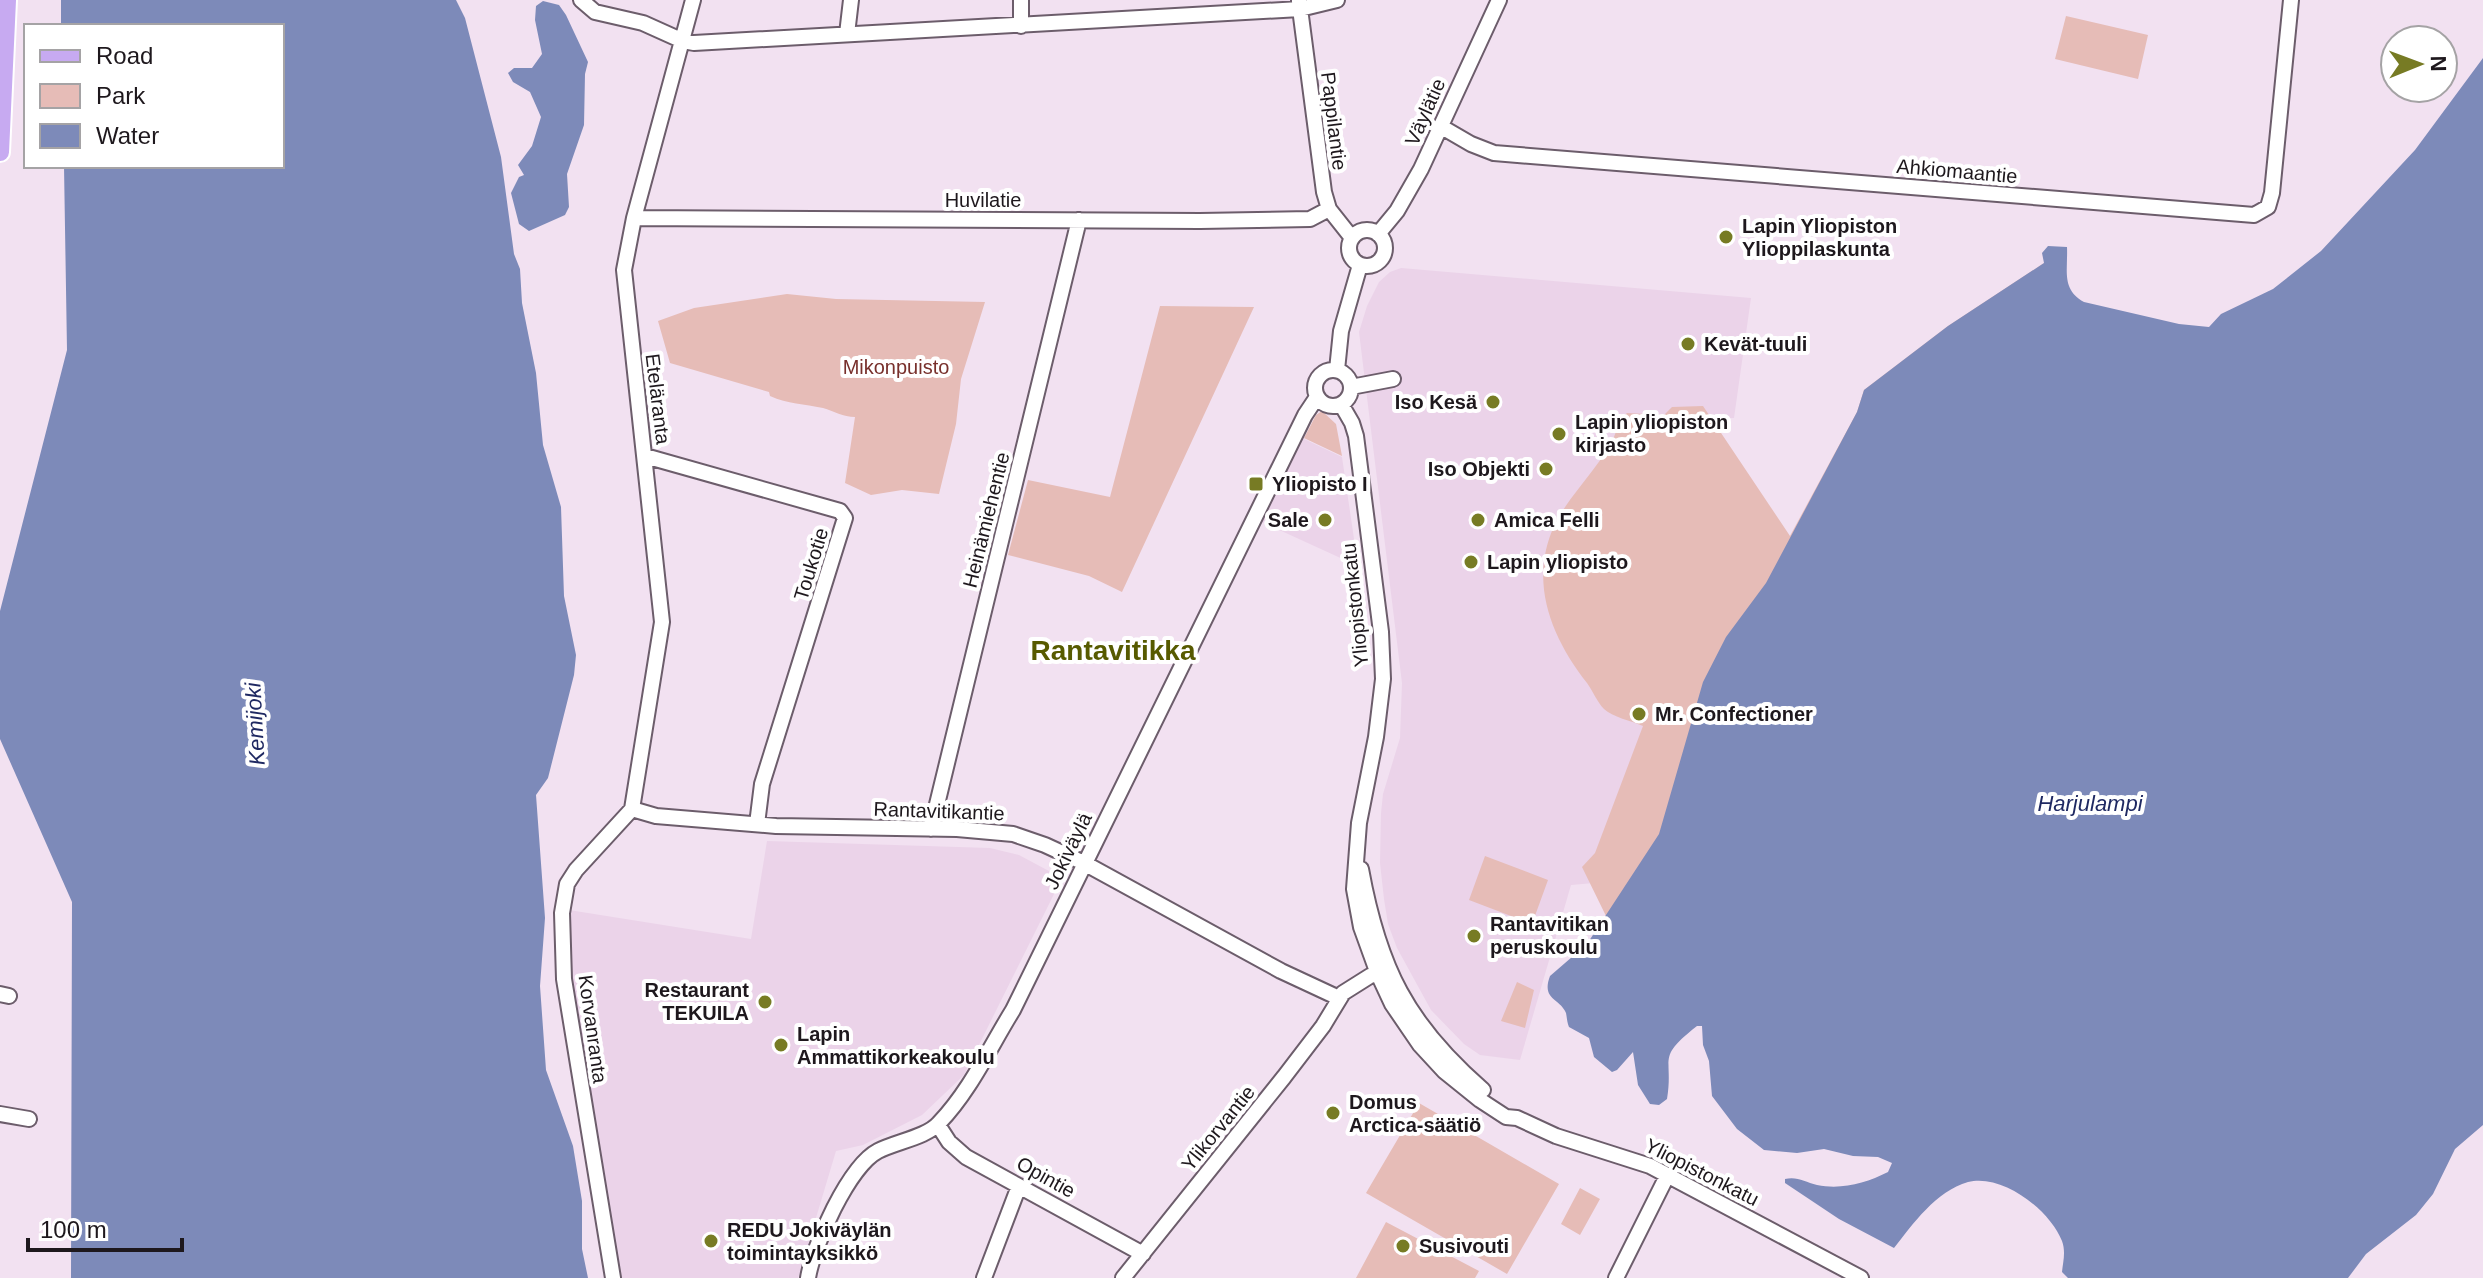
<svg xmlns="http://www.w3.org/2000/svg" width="2483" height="1278" viewBox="0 0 2483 1278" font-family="Arial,sans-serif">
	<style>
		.built { fill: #ebd3e9 }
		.green { fill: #e6bcb7 }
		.water { fill: #7d8ab9 }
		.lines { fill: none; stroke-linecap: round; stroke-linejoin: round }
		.minor-casing { stroke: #6c5d6b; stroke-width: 18 }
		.major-casing { stroke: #fff; stroke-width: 22 }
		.minor { stroke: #fff; stroke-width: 14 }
		.major { stroke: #c7aaf1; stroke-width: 18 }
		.poi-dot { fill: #777b24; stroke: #fff; stroke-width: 3 }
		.labels { text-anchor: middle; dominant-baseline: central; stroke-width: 8; stroke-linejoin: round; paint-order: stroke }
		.street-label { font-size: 20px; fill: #1e181d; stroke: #fff }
		.poi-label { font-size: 20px; font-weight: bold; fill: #1e181d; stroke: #fff; text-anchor: start }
		.park-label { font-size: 20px; fill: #78302c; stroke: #fff }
		.water-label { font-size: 22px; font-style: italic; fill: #1f2962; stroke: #fff }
		.district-label { font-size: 28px; font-weight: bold; fill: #575a00; stroke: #fff }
	</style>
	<rect width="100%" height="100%" fill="#f2e1f1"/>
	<path class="built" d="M1401,268L1751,298L1734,418L1635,420L1651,721L1594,883L1571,885L1520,1060L1480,1055L1464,1044L1431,1010L1397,948L1388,924L1384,899L1380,863L1381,813L1383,794L1400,738L1402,683L1359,332L1367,306L1379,282L1390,272Z
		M1302,438L1342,457L1358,566L1262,522Z
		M767,841L990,848L1019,855L1062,878L964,1075L922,1115L863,1145L836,1151L798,1278H618L570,966L569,910L751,939Z"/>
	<path class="green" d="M2066,16L2148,35L2138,79L2055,59Z
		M2044,263L1948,427L1587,944L1606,916L1582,867L1595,853L1643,726C1632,721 1612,717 1604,709C1597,702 1593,691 1587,683C1551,637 1528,581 1555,524C1571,491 1615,453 1619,420L1627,413L1664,415L1672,407L1703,406L1790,536L1857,412L1864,390L1948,326Z
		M787,294L836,299L985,302L961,379L956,424L939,494L902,490L871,495L845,483L855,417C843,417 834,411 823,408C804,404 788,404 770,396L769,392L670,363L658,321L694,308Z
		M1160,306L1254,307L1122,592L1089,576L1008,555L1028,480L1110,497Z
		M1322,411L1336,424L1342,456L1304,438L1316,415Z
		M1485,856L1548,880L1532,924L1469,900Z
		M1517,982L1534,990L1525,1028L1501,1021Z
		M1419,1103L1559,1184L1507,1274L1366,1193Z
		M1580,1188L1600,1199L1580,1235L1561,1224Z
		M1386,1222L1479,1271L1475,1278H1356Z"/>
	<path class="water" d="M61,0H456L465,18L501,157L514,254L520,269L522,303L536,373L543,445L561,507L564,596L576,655L574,675L548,778L536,795L545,918L540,986L546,1070L573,1146L582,1201V1249L588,1278H71L72,902L0,739V611L67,350L64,166H282V26H61Z
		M543,1L559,5L566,15L588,62L585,74L584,125L567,174L569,207L565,215L529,231L519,224L511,193L519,177L524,175L518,165L532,146L541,117L530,92L513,82L508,73L514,68H532L542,54L535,20L536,6Z
		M2483,58V1125L2455,1149L2433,1194L2416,1215L2366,1254L2348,1278H2068L2062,1272C2063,1262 2066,1252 2062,1241C2050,1210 2002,1173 1968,1182C1936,1191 1913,1224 1894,1248L1839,1219L1785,1183V1179C1797,1176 1805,1182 1817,1185C1842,1190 1866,1183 1888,1172L1892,1163L1878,1157L1853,1156L1824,1149L1797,1153L1764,1150L1737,1129L1712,1096L1709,1061L1703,1045L1702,1026H1697C1655,1059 1674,1056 1667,1099L1659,1105L1650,1104L1638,1085L1633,1052L1617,1070L1612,1072L1594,1057L1589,1038L1569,1027C1567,1022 1567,1018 1566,1013C1560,998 1541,1000 1550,976L1587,944L1659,834L1703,682L1726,637L1766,583L1857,412L1864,390L1948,326L2044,263L2042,253L2048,246L2067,247C2068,271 2061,289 2084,302L2179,324L2209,327L2221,314L2273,289L2321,251L2415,150Z"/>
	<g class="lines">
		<g class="minor-casing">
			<path id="minor" d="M581,0L595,12L643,23L683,41L694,43L1300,9L1337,0
				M1021,0V26
				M1299,1L1324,192L1329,209L1352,238
				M847,34L851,0
				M1440,126L1471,144L1494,153L2254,215L2268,207L2272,193L2291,0
				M634,218L1200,221L1310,219L1329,209
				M1349 248a18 18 0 1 1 36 0a18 18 0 1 1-36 0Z
				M1378,234L1397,211L1421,169L1499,0
				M1337,370L1341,331L1360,265
				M1315 388a18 18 0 1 1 36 0a18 18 0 1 1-36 0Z
				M1351,387L1393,379
				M1341,404L1352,423L1356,436L1381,632L1383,679L1376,737L1359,823L1354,889L1361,927L1378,974L1392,1004L1420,1045L1444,1071L1480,1100L1506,1117L1517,1118L1556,1136L1650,1166L1861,1278
				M645,456L840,511L845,518L762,784L757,824
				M632,809L662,622L624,270L634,218L693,0
				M632,809L656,816L776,826L957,829L1013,834L1045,845L1084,863L1281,971L1339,998
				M931,829L1079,220
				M1361,869C1379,968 1407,1024 1483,1090
				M0,994L9,996
				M0,1114L29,1119
				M938,1125L949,1142L966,1157L1143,1254
				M613,1278L564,979L562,913L567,884L576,870L632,809
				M808,1278C813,1246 849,1166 878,1151C895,1142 927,1137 939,1123C970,1091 990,1047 1013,1010L1305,415L1317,397
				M984,1278L1019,1186
				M1123,1278L1284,1077L1323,1026L1343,993L1370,976L1389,970
				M1616,1278L1667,1176"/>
		</g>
		<g class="major-casing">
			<path id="major" d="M0,152L7,0"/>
		</g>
		<use href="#minor" class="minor"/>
		<use href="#major" class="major"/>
	</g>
	<g class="poi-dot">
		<circle cx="1726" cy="237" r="8"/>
		<circle cx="1688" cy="344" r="8"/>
		<circle cx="1493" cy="402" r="8"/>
		<circle cx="1559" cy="434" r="8"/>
		<circle cx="1546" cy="469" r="8"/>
		<rect x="1248" y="476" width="16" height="16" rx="4"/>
		<circle cx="1325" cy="520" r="8"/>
		<circle cx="1478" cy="520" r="8"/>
		<circle cx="1471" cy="562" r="8"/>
		<circle cx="1639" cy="714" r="8"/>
		<circle cx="1474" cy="936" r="8"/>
		<circle cx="765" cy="1002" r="8"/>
		<circle cx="781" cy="1045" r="8"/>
		<circle cx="1333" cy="1113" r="8"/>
		<circle cx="711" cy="1241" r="8"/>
		<circle cx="1403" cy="1246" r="8"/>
	</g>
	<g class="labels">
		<g class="street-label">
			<text transform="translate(1425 112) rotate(-66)">Väylätie</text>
			<text transform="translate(1334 121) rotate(83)">Pappilantie</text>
			<text transform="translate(1957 171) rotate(5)">Ahkiomaantie</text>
			<text x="983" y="200">Huvilatie</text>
			<text transform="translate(658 399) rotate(83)">Eteläranta</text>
			<text transform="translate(986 520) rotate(-76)">Heinämiehentie</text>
			<text transform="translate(811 564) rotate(-73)">Toukotie</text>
			<text transform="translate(1355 605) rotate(-96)">Yliopistonkatu</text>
			<text transform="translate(939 811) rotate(2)">Rantavitikantie</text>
			<text transform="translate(1068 851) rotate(-64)">Jokiväylä</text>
			<text transform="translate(593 1029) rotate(82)">Korvanranta</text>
			<text transform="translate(1218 1128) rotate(-51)">Ylikorvantie</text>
			<text transform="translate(1702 1172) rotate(27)">Yliopistonkatu</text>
			<text transform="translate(1046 1177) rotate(29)">Opintie</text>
		</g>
		<g class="poi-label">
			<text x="1742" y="226">Lapin Yliopiston<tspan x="1742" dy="23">Ylioppilaskunta</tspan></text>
			<text x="1704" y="344">Kevät-tuuli</text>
			<text x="1477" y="402" text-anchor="end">Iso Kesä</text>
			<text x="1575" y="422">Lapin yliopiston<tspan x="1575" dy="23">kirjasto</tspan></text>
			<text x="1530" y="469" text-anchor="end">Iso Objekti</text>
			<text x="1272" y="484">Yliopisto I</text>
			<text x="1309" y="520" text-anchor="end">Sale</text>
			<text x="1494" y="520">Amica Felli</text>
			<text x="1487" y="562">Lapin yliopisto</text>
			<text x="1655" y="714">Mr. Confectioner</text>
			<text x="1490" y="924">Rantavitikan<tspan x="1490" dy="23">peruskoulu</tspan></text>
			<text x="749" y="990" text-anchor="end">Restaurant<tspan x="749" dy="23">TEKUILA</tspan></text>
			<text x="797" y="1034">Lapin<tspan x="797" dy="23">Ammattikorkeakoulu</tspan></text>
			<text x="1349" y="1102">Domus<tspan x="1349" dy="23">Arctica-säätiö</tspan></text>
			<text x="727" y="1230">REDU Jokiväylän<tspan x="727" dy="23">toimintayksikkö</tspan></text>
			<text x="1419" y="1246">Susivouti</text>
		</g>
		<g class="park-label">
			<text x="896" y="367">Mikonpuisto</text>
		</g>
		<g class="water-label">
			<text transform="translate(255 724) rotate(-93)">Kemijoki</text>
			<text x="2090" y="803">Harjulampi</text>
		</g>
		<g class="district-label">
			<text x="1113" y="650">Rantavitikka</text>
		</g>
	</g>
	<rect x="24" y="24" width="260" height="144" fill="#ffffff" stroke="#a5a3a5" stroke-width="2"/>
	<rect x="40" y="50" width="40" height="12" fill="#c7aaf1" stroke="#a5a3a5" stroke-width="2"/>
	<text x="96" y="64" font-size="24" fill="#1e181d">Road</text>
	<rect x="40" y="84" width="40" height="24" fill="#e6bcb7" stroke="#a5a3a5" stroke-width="2"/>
	<text x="96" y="104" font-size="24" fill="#1e181d">Park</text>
	<rect x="40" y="124" width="40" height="24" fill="#7d8ab9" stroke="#a5a3a5" stroke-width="2"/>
	<text x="96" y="144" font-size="24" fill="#1e181d">Water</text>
	<g transform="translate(2419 64) rotate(89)"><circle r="38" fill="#ffffff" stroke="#a5a3a5" stroke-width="2"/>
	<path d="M0-6L14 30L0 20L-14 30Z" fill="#777b24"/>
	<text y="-12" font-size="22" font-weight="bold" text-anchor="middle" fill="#1e181d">N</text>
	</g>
	<path d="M28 1238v12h154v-12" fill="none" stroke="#1e181d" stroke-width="4"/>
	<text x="40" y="1238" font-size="24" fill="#1e181d" stroke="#ffffff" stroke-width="6" paint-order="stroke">100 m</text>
</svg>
